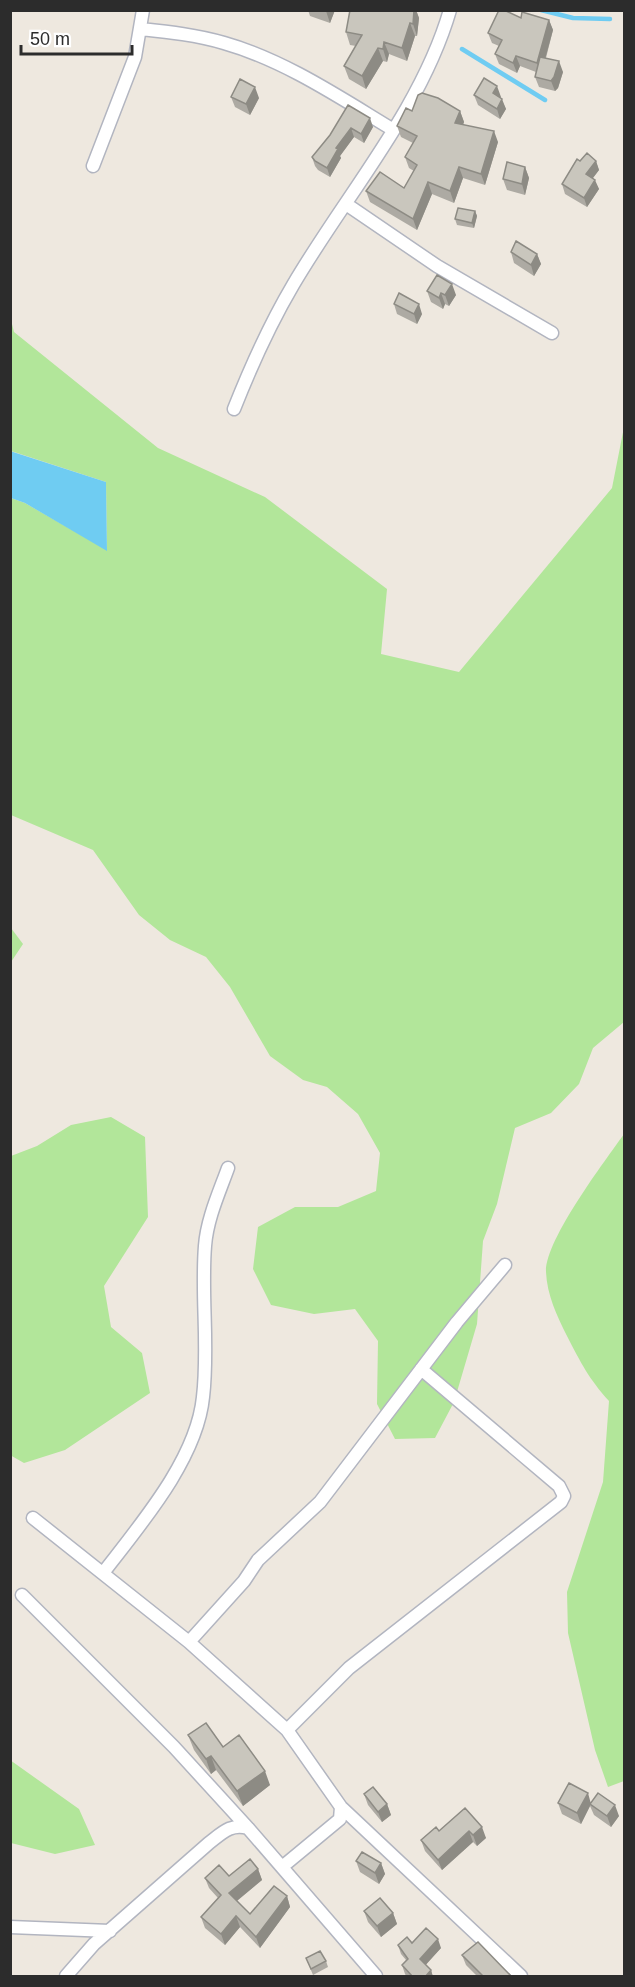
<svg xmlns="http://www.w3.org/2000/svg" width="635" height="1987" viewBox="0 0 635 1987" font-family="Arial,sans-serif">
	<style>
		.green { fill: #b2e69a }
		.water { fill: #6fccf2 }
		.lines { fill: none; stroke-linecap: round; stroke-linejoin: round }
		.stream { stroke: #6fccf2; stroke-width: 4.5 }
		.street-casing { stroke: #b2b5c0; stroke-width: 15 }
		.street { stroke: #fff; stroke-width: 12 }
		.wall { fill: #adaaa3 }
		.shaded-wall { fill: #8d8b84 }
		.building { fill: #c9c6bd; stroke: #8d8b84; stroke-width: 1.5 }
	</style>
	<rect width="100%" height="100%" fill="#eee8df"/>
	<path class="green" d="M10,316L14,332L158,448L265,497L387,589L381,654L459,672L612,488L624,427V1022L593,1048L579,1084L551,1113L515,1128L497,1204L483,1241L477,1324L454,1402L435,1438L395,1439L377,1404L378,1341L355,1309L314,1314L271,1305L253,1269L258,1227L295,1207H338L376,1191L380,1153L358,1114L327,1087L303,1080L270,1056L230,987L206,957L170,940L139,915L93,850L11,815V498L25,503L107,550L106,482L11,451Z
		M11,928L23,944L11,962Z
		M111,1117L145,1137L148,1217L104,1286L111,1327L142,1353L150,1393L65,1450L24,1463L10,1455L11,1156L37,1146L71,1125Z
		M624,1134V1781L608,1787L595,1750L568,1633L567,1592L603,1482L609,1401C589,1379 581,1363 567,1336C557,1316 547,1295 546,1272C545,1240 605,1161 624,1134Z
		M10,1760L79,1809L95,1845L55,1854L11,1843Z"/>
	<path class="water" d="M10,451L106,482L107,551L25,503L11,498Z"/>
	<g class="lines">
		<path class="stream" d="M541,10L573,18L610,19
			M462,49L545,100"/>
		<g class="street-casing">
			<path id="street" d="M141,29C169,32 197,35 224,43C284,60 339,97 392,129
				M93,166L135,57L143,10
				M346,204L437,266L552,333
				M234,409C251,366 270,324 293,285C345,196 421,110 450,10
				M33,1518L189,1642L287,1730L341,1807L521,1976
				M103,1573C140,1525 197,1459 203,1397C209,1347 201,1296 205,1246C207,1219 219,1193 228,1168
				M22,1595L174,1747L248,1828L376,1976
				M189,1642L244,1581L258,1560L320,1502L457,1322L505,1265
				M287,1730L349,1668L561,1502L564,1496L559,1486L421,1369
				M282,1867L340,1819L341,1807
				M10,1927L110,1931
				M66,1976L94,1944L209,1843C222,1833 231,1823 248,1828"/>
		</g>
		<use href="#street" class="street"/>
	</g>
	<path class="wall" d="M308,10H335L330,23L310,16Z
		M346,10H416L419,18L417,36H415L407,61L389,54L387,62L383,61L366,89L349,79L344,66L356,46L350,45L346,32L350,12Z
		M521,18L549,20L553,30L546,58L563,72L558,88L555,91L539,87L535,77L536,72L520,66L517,73L499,64L495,54L499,46L492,43L488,33Z
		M474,95L501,97H500L506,109L500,119L478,105Z
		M231,97L259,98L250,115L235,107Z
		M348,105L373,127L364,143L354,137L340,156L341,158L330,177L318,170L315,166L312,157L330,135Z
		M412,111H460L464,122L463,125L498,142L485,185L463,178L454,203L432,194L417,230L370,202L366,191L404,188L414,171L409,168L405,157L413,143L401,137L397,126Z
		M580,161H596L599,170L593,178L599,189L587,207L565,194L562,184Z
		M525,167L529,178L525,195L507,190L503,179Z
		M475,211L477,216L474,228L457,225L455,219Z
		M511,252L537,254L541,264L534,276L514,263Z
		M427,291L456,295L449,306L445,304L443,309L431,302Z
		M394,304L422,314L417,324L397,314Z
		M188,1735L223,1747L270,1785L243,1806L216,1770L211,1774L194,1750Z
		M364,1794L387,1804L391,1815L382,1822L368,1805Z
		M591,1802L619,1816L611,1827L594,1815L590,1806L581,1824L562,1814L558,1803Z
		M465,1808L486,1838L477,1846L473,1842L442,1870L425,1851L421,1840L439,1831Z
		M356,1861L381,1863L385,1874L379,1884L360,1872Z
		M258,1869L262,1880L237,1901L250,1914L287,1896L290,1907L260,1948L240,1927L225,1945L205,1928L201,1917L218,1898L209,1888L205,1878L229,1876Z
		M364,1911L393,1913L397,1924L381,1937L368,1922Z
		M412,1943L441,1948L425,1965L431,1970L433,1977H407L405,1974L402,1965L406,1960L401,1954L398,1945Z
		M462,1955L510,1977H478L466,1965Z
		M306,1958L326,1961L328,1967L313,1975Z"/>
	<path class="shaded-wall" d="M335,10L330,23L326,11Z
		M414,10H416L419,18L417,36L413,24Z
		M549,20L553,30L541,74L537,63Z
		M410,23L415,36L407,61L402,48Z
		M384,42L389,54L387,62L383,49Z
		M378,48L383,61L366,89L362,76Z
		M516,56L520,66L517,73L513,63Z
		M559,61L563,72L558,88L555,91L551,81Z
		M497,86L501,97L497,103L493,93Z
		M255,87L259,98L250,115L246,104Z
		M502,99L506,109L500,119L497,109Z
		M460,111L464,122L459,134L455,123Z
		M370,118L373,127L364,143L361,134Z
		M351,128L354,137L340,156L341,158L330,177L327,168L336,148Z
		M494,131L498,142L485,185L481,174Z
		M596,161L599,170L589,183L586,174Z
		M459,167L463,178L454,203L450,191Z
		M525,167L529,178L525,195L522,184Z
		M595,180L599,189L587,207L584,198Z
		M428,182L432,194L417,230L413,219Z
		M475,211L477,216L474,228L472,223Z
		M537,254L541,264L534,276L531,265Z
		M452,284L456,295L449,306L445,295Z
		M441,293L445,304L443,309L439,298Z
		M419,304L422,314L417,324L414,314Z
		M211,1756L216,1770L211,1774L206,1759Z
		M265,1771L270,1785L243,1806L237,1791Z
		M588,1793L591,1804H590V1806L581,1824L577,1813Z
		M387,1804L391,1815L382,1822L378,1812Z
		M615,1805L619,1816L611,1827L607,1816Z
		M482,1827L486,1838L477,1846L473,1835Z
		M469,1831L473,1842L442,1870L438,1860Z
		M381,1863L385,1874L379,1884L375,1873Z
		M258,1869L262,1880L233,1904L229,1893Z
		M287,1896L290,1907L260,1948L256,1937Z
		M393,1913L397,1924L381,1937L377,1926Z
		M236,1916L240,1927L225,1945L221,1934Z
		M438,1939L441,1948L423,1968L420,1959Z
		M431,1970L433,1977H425Z"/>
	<path class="building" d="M350,10H414L413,24L410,23L402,48L384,42L383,49L378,48L362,76L344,66L362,35L346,32Z
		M499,10H504L521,18L522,12L549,20L537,63L516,56L513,63L495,54L502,40L488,33Z
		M540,57L559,61L554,77L551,81L535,77Z
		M484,78L497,86L493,93L502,99L497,109L474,95Z
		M240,79L255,87L246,104L231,97Z
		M422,93L438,98L460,111L455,123L494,131L481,174L459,167L450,191L428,182L413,219L366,191L380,172L404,188L417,165L405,157L417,136L397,126L406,108L412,111L418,95Z
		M348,105L370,118L361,134L351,128L336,148L338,149L327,168L315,161L312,157L330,135Z
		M587,153L596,161L586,174L595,180L584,198L562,184L577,159L580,161Z
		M507,162L525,167L522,184L503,179Z
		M458,208L475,211L472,223L455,219Z
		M516,241L537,254L531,265L511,252Z
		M437,275L452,284L445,295L441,293L439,298L427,291Z
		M399,293L419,304L414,314L394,304Z
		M206,1723L223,1747L239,1735L265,1771L237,1791L211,1756L206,1759L188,1735Z
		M569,1783L588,1793L577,1813L558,1803Z
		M373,1787L387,1804L378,1812L364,1794Z
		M598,1793L615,1805L607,1816L590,1804Z
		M465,1808L482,1827L473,1835L469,1831L438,1860L421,1840L436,1827L439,1831Z
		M362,1852L381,1863L375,1873L356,1861Z
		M250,1859L258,1869L229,1893L250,1914L274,1886L287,1896L256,1937L236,1916L221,1934L201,1917L221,1895L205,1878L219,1865L229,1876Z
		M380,1898L393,1913L377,1926L364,1911Z
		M426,1928L438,1939L420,1959L431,1970L425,1977H413L402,1965L408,1959L398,1945L407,1937L412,1943Z
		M478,1942L510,1975L508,1977H484L462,1955Z
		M320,1951L326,1961L311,1969L306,1958Z"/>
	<rect width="635" height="1987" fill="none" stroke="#2c2c2c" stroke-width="24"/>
	<path d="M21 45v9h111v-9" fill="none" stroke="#2c2c2c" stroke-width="3"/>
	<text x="30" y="45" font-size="18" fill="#2c2c2c" stroke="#ffffff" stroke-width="4.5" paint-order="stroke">50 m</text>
</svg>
